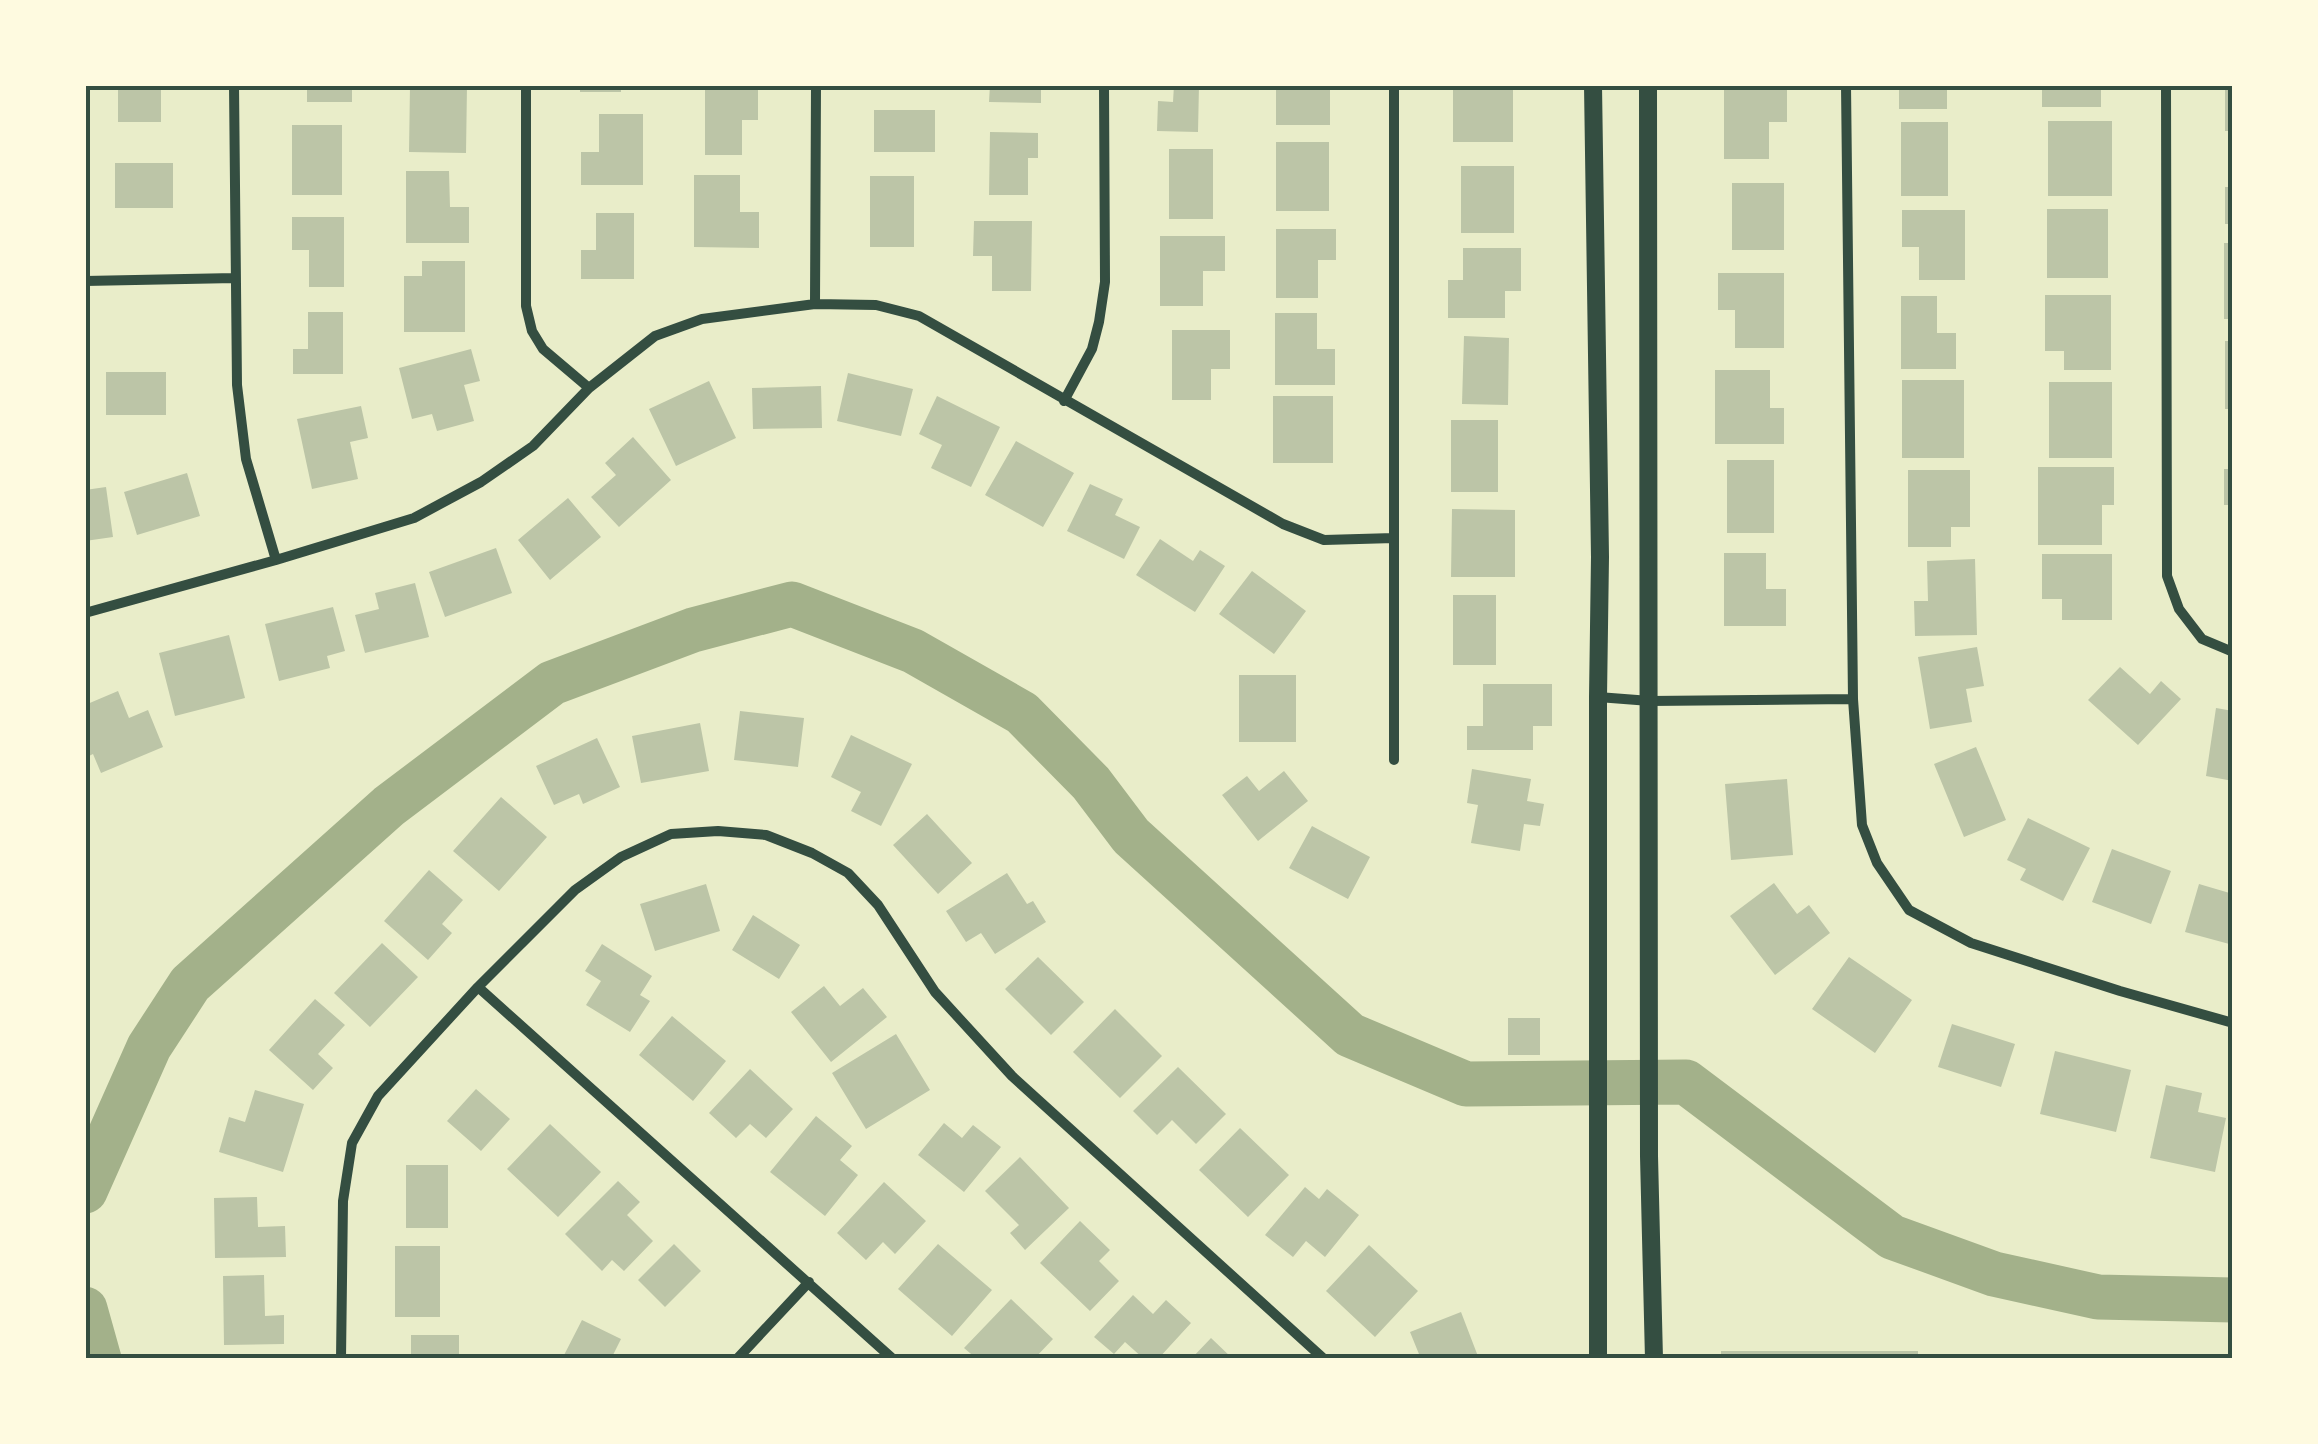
<svg xmlns="http://www.w3.org/2000/svg" width="2318" height="1444" viewBox="0 0 2318 1444" font-family="Lato,sans-serif">
	<style>
		.lines { fill: none; stroke-linecap: round; stroke-linejoin: round }
		.river { stroke: #a3b18a; stroke-width: 45 }
		.building { fill: #bcc5a7 }
		.minor { stroke: #344e41; stroke-width: 10 }
		.secondary { stroke: #344e41; stroke-width: 18 }
		.neatline { fill: none; stroke: #344e41; stroke-width: 4 }
	</style>
	<rect width="100%" height="100%" fill="#e9edc9"/>
	<g class="lines">
		<path class="river" d="M85,1191L149,1047L190,984L389,806L552,683L693,630L792,604L913,651L1022,713L1091,783L1131,836L1350,1035L1466,1084L1686,1082L1892,1237L1994,1274L2098,1297L2233,1300
			M85,1309L99,1359"/>
	</g>
	<path class="building" d="M118,85H161V122H118Z
		M307,85H352V102H307Z
		M580,85H621V92H580Z
		M990,85H1041V103L989,102Z
		M1174,85H1199L1198,132L1157,131L1158,101L1173,102Z
		M1276,85H1330V125H1276Z
		M1453,85H1513V142H1453Z
		M1724,85H1787V122H1769V159H1724Z
		M1899,85H1947V109H1899Z
		M2042,85H2101V107H2042Z
		M2225,85H2233V131H2225Z
		M410,86H467L466,153L409,152Z
		M705,89H758V120H742V155H705Z
		M874,110H935V152H874Z
		M599,114H643V185H581V152H599Z
		M2048,121H2112V196H2048Z
		M1901,122H1948V196H1901Z
		M292,125H342V195H292Z
		M990,132L1038,133V158H1028V195H989Z
		M1276,142H1329V211H1276Z
		M1169,149H1213V219H1169Z
		M115,163H173V208H115Z
		M1461,166H1514V233H1461Z
		M406,171H449L450,207H469V243H406Z
		M694,175H740V212H759V248L694,247Z
		M870,176H914V247H870Z
		M1732,183H1784V250H1732Z
		M2225,187H2233V224H2225Z
		M2047,209H2108V278H2047Z
		M1902,210H1965V280H1919V247H1902Z
		M596,213H634V279H581V250H596Z
		M292,217H344V287H309V250H292Z
		M974,221H1032L1031,291H992V256H973Z
		M1276,229H1336V260H1318V298H1276Z
		M1160,236H1225V271H1203V306H1160Z
		M2224,243H2233V319H2224Z
		M1463,248H1521V291H1505V318H1448V280H1463Z
		M422,261H465V332H404V276H422Z
		M1718,273H1784V348H1735V310H1718Z
		M2045,295H2111V370H2064V351H2045Z
		M1901,296H1937V333H1956V369H1901Z
		M308,312H343V374H293V349H308Z
		M1275,313H1317V349H1335V385H1275Z
		M1172,330H1230V369H1211V400H1172Z
		M1464,336L1509,338L1508,405L1462,404Z
		M2225,341H2233V409H2225Z
		M471,349L480,381L464,385L474,421L437,431L432,414L412,419L399,368Z
		M1715,370H1770V408H1784V444H1715Z
		M106,372H166V415H106Z
		M848,373L913,389L901,436L837,421Z
		M1902,380H1964V458H1902Z
		M709,381L736,438L676,466L649,409Z
		M2049,382H2112V458H2049Z
		M821,386L822,428L753,429L752,388Z
		M937,396L1000,427L971,487L931,468L942,445L919,434Z
		M1273,396H1333V463H1273Z
		M361,406L368,438L350,442L358,479L312,489L297,419Z
		M1451,420H1498V492H1451Z
		M633,437L671,480L619,527L591,497L616,475L605,463Z
		M1016,441L1074,473L1043,527L985,495Z
		M1727,460H1774V533H1727Z
		M2038,467H2114V505H2102V545H2038Z
		M2224,469H2233V505H2224Z
		M1908,470H1970V527H1951V547H1908Z
		M187,473L200,516L137,535L124,492Z
		M1090,484L1123,499L1115,515L1140,527L1124,559L1067,531Z
		M106,487L113,537L85,541V490Z
		M568,498L601,537L550,580L518,540Z
		M1452,509L1515,510V577H1451Z
		M1160,539L1193,561L1200,550L1225,566L1195,612L1136,575Z
		M496,548L512,593L445,617L429,572Z
		M1724,553H1766V589H1786V626H1724Z
		M2042,554H2112V620H2062V599H2042Z
		M1975,559L1977,635L1915,636L1914,601H1928L1927,561Z
		M1252,571L1306,611L1274,654L1219,614Z
		M415,583L429,637L365,653L355,615L379,609L375,593Z
		M1453,595H1496V665H1453Z
		M333,607L345,651L327,656L330,668L279,681L265,624Z
		M229,635L245,698L175,716L159,653Z
		M1977,647L1984,686L1966,689L1972,722L1930,729L1918,657Z
		M2120,667L2150,694L2161,681L2181,699L2138,745L2088,700Z
		M1239,675H1296V742H1239Z
		M1483,684H1552V726H1533V750H1467V726H1483Z
		M118,691L129,718L148,710L163,747L101,773L93,754L85,758V705Z
		M2216,708L2233,711V781L2206,776Z
		M740,711L804,718L798,767L734,760Z
		M700,723L709,771L641,783L632,736Z
		M851,735L912,764L881,826L851,811L861,792L831,777Z
		M597,738L620,787L583,804L579,794L554,805L536,766Z
		M1976,747L2006,820L1964,837L1934,764Z
		M1472,769L1531,779L1527,801L1544,804L1540,826L1524,824L1520,851L1471,843L1478,805L1467,803Z
		M1284,771L1308,801L1258,841L1222,795L1247,776L1259,791Z
		M1787,779L1793,855L1731,860L1725,784Z
		M501,797L547,837L499,891L453,851Z
		M927,814L972,863L938,894L893,845Z
		M2028,818L2090,848L2063,901L2020,880L2026,869L2007,860Z
		M1312,826L1370,857L1348,899L1289,868Z
		M2112,849L2171,871L2151,924L2092,902Z
		M429,870L463,900L442,924L452,933L428,960L384,921Z
		M1007,873L1027,904L1033,901L1046,922L995,954L981,933L966,942L946,911Z
		M1774,883L1797,914L1809,905L1830,933L1775,975L1730,916Z
		M706,884L720,931L655,951L640,904Z
		M2199,884L2233,894V945L2185,932Z
		M753,915L800,945L779,979L732,950Z
		M382,943L418,977L370,1027L334,993Z
		M602,944L652,976L640,995L650,1001L630,1032L586,1005L601,981L585,971Z
		M1038,957L1084,1002L1051,1035L1005,989Z
		M1849,957L1912,1000L1875,1053L1812,1009Z
		M824,986L840,1006L863,988L887,1017L831,1062L791,1012Z
		M315,999L345,1025L318,1054L333,1068L313,1090L269,1050Z
		M1115,1009L1162,1056L1120,1098L1073,1052Z
		M672,1016L726,1061L693,1101L639,1055Z
		M1508,1018H1540V1055H1508Z
		M1952,1024L2015,1044L2001,1087L1938,1067Z
		M896,1034L930,1090L866,1129L832,1073Z
		M2055,1051L2131,1070L2116,1132L2040,1114Z
		M1178,1067L1226,1114L1196,1144L1172,1120L1157,1135L1133,1111Z
		M750,1069L793,1109L766,1138L750,1124L736,1138L709,1113Z
		M2166,1085L2202,1093L2198,1112L2226,1118L2215,1172L2150,1158Z
		M476,1089L510,1119L481,1151L447,1121Z
		M255,1090L304,1104L283,1172L219,1152L229,1117L245,1122Z
		M816,1116L852,1146L840,1160L858,1175L825,1216L770,1172Z
		M944,1123L962,1138L973,1125L1001,1147L964,1192L918,1155Z
		M550,1124L601,1172L558,1217L507,1169Z
		M1240,1128L1289,1175L1248,1217L1199,1170Z
		M1020,1157L1069,1208L1025,1250L1010,1233L1019,1225L985,1191Z
		M406,1165H448V1228H406Z
		M618,1181L640,1202L627,1215L653,1241L624,1271L612,1260L602,1271L565,1234Z
		M884,1182L926,1221L895,1254L883,1242L866,1260L837,1233Z
		M1305,1187L1319,1199L1327,1189L1359,1215L1325,1257L1306,1241L1293,1257L1265,1235Z
		M257,1197L258,1227L285,1226L286,1257L215,1258L214,1198Z
		M1080,1221L1110,1250L1099,1261L1119,1281L1090,1311L1040,1263Z
		M674,1244L701,1271L665,1307L638,1280Z
		M938,1244L992,1290L952,1336L898,1289Z
		M1369,1245L1418,1291L1375,1337L1326,1291Z
		M395,1246H440V1317H395Z
		M264,1275L265,1316L284,1315V1344L224,1345L223,1276Z
		M1133,1295L1153,1314L1166,1300L1191,1323L1158,1359H1144L1125,1342L1114,1354L1094,1337Z
		M1011,1299L1053,1339L1034,1359H977L964,1348Z
		M1461,1312L1479,1359H1421L1410,1332Z
		M582,1320L621,1339L611,1359H562Z
		M411,1335H459V1359H411Z
		M1211,1338L1233,1359H1191Z
		M1721,1351H1918V1359H1721Z"/>
	<g class="lines">
		<path class="minor" d="M234,85L237,385L246,459L276,560
			M526,85V306L532,331L543,349L589,388
			M1394,85V760
			M1846,85L1853,699L1862,825L1877,863L1909,910L1971,943L2120,991L2233,1023
			M2166,85L2167,576L2179,609L2202,639L2233,652
			M85,281L235,278
			M815,304L816,85
			M1064,401L1092,349L1099,322L1105,282L1104,85
			M85,613L276,560L414,518L481,482L533,446L589,388L655,336L702,319L815,304L876,305L919,316L1283,524L1324,540L1394,538
			M1598,697L1650,701L1853,699
			M478,987L893,1359
			M341,1359L343,1201L352,1143L378,1096L478,987L575,890L621,857L671,834L718,831L766,835L812,853L848,873L878,905L935,992L1012,1076L1324,1359
			M737,1359L809,1282"/>
		<path class="secondary" d="M1593,85L1600,557L1598,697V1359
			M1648,85L1649,1156L1654,1359"/>
	</g>
	<rect width="2318" height="1444" fill="none" stroke="#fefae0" stroke-width="175"/>
	<rect x="88" y="88" width="2142" height="1268" class="neatline"/>
</svg>
